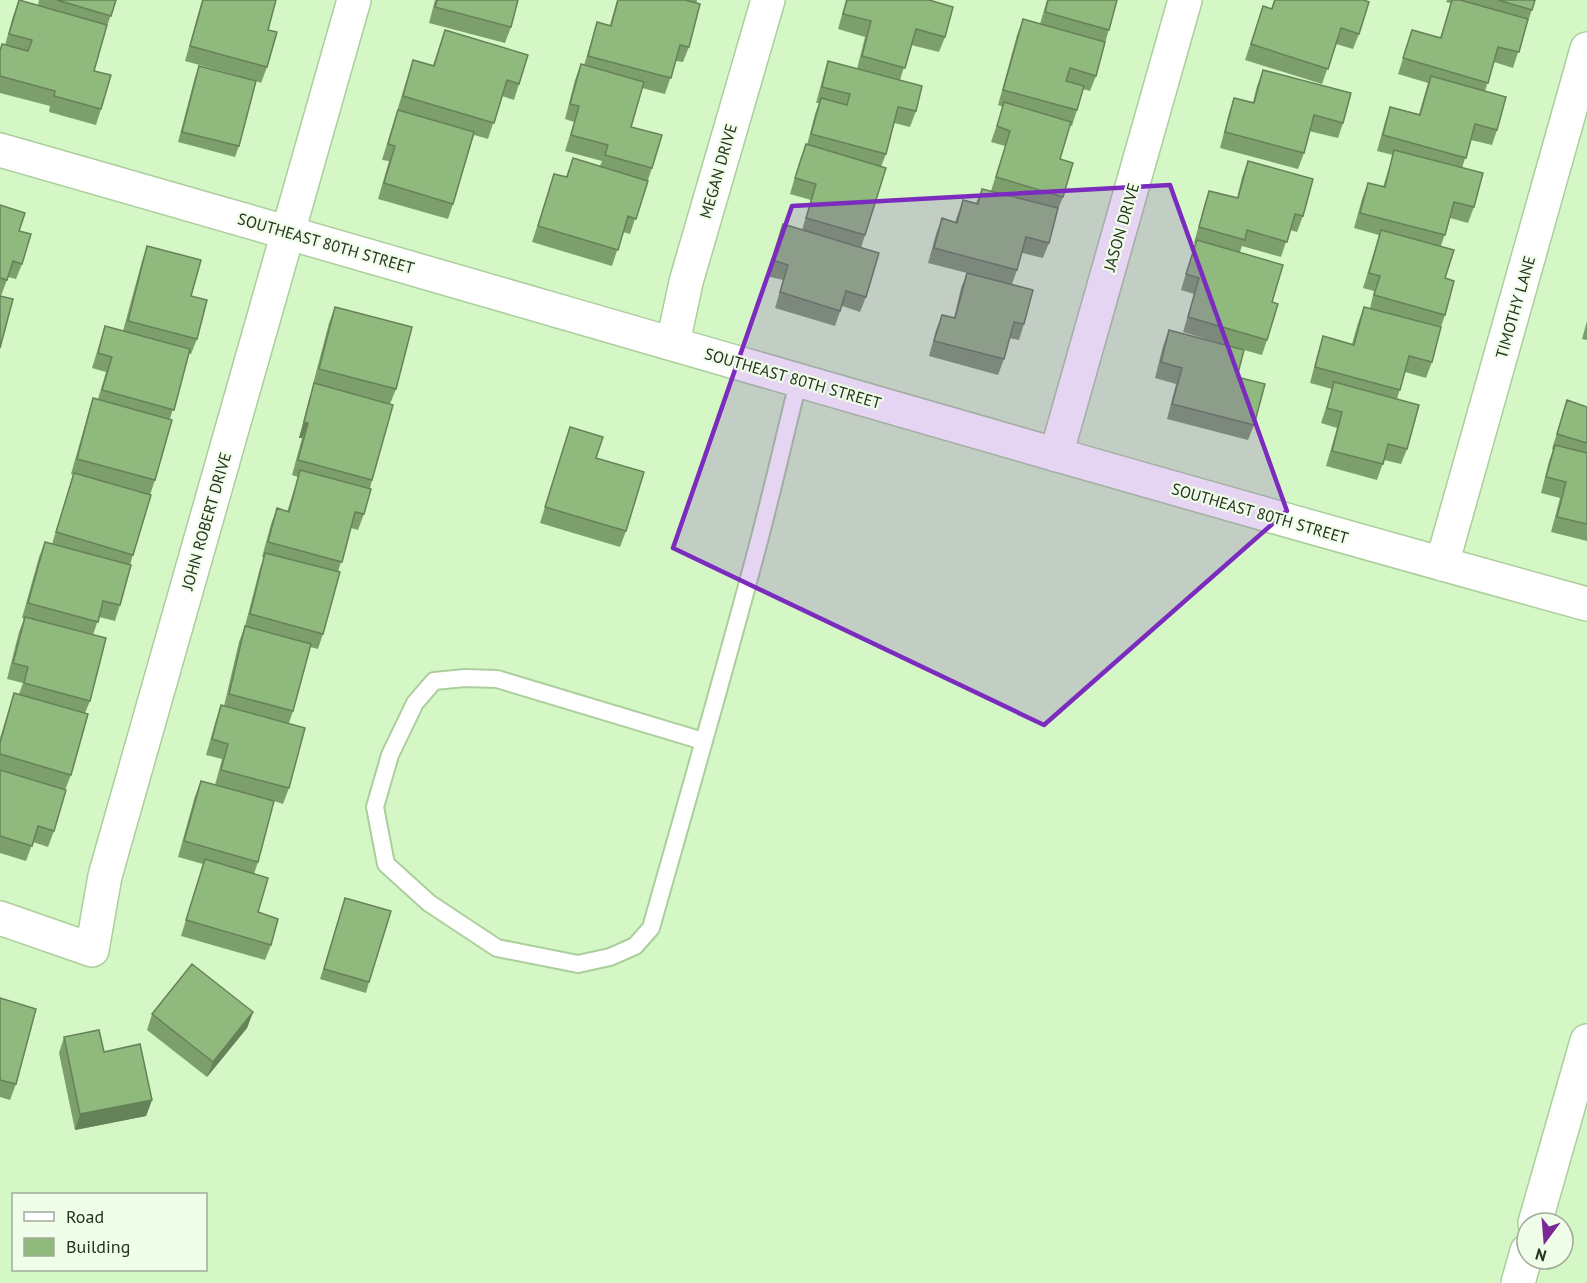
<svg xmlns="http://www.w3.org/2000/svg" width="1587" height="1283" viewBox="0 0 1587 1283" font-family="'PT Sans',sans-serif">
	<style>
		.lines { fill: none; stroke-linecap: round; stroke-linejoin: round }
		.lane-casing { stroke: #acce9d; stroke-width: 20 }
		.street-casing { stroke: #acce9d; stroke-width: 36 }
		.secondary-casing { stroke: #acce9d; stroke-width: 36 }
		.lane { stroke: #fff; stroke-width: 16 }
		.street { stroke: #fff; stroke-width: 33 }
		.secondary { stroke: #fff; stroke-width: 33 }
		.wall { fill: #7c9f6c }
		.shaded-wall { fill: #658258 }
		.building { fill: #90b97e; stroke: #658258; stroke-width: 1.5 }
		.marked { fill: #7b2cbf; fill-opacity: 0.2; stroke: #7b2cbf; stroke-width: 4.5; stroke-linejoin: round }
		.labels { text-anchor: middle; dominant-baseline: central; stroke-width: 4.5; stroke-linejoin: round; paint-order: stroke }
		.street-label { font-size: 16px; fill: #24321f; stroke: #effde9 }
	</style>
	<rect width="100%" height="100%" fill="#d4f7c5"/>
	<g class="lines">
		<g class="lane-casing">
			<path id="lane" d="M703,741L497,679L465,678L434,681L415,703L390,755L375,807L386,864L429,903L497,948L578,964L610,957L635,946L651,928C686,804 722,680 755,556C771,497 784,438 799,379"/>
		</g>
		<g class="street-casing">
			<path id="street" d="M0,150C529,301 1057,458 1587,604
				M673,343L686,282L768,0
				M1056,455L1185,0
				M1442,564L1587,49
				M0,918L92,950L105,876L354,0"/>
		</g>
		<g class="secondary-casing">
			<path id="secondary" d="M1535,1223L1587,1041
				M1518,1283L1527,1251"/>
		</g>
		<use href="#lane" class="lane"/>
		<use href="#street" class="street"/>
		<use href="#secondary" class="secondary"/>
	</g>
	<path class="wall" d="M19,0L38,5L39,0H116L105,32L94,71L101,109L96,125L49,112L50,106L0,93V50L5,45L13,16Z
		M202,0H276L268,30L267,67L261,83L256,81L239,146L235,157L178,142L195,77L199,66L239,76L185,61Z
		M435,0H518L511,27L505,43L429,23Z
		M617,0H697L689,47L683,62L676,61L665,94L642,88L631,127L652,168L630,234L623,232L612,266L532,242L554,174L566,177L573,158L600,166L602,161L565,151L574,122L565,119L575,80L581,64L584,65L597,22L610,25Z
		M846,0H931L945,37L939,52L911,45L900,80L916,111L910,127L894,123L886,154L881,167L865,235L861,248L866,297L860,312L842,306L835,326L775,308L783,280L766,276L783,224L802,230L811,200L790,194L800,160L806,144L807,145L815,114L819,103H816L823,77L828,61L857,69L865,37L838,29Z
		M1047,0H1117L1096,76L1090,91L1083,89L1077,110L1072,126L1070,125L1060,159L1063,197L1057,212L1049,243L1043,258L1022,253L1017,270L1012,284L1024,324L1019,340L1009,338L1004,359L998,375L929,356L936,330L942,315L954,318L961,288L967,273L928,263L936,234L942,218L955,222L963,200L976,203L982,189L991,191L1005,146L991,142L1003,107L998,105L1017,35L1023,19L1040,24Z
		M1274,0H1364L1359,34L1353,49L1336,44L1322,84L1245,60L1263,6L1271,9Z
		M1447,0H1535L1513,68L1494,62L1485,91L1497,130L1492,145L1471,140L1462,168L1474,207L1468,223L1450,218L1441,246L1445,278V315L1441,327L1432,362L1426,378L1405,372L1397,399L1407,449L1401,464L1384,460L1377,480L1326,466L1337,428L1321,423L1332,389L1310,383L1318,352L1323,336L1352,344L1358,323L1364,307L1370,308L1374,291L1363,288L1379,235L1354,228L1362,199L1368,183L1383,187L1393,155L1377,151L1385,122L1390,107L1419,114L1428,83L1398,74L1412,30L1440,38L1451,3L1446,2Z
		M445,30L519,84L514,100L502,96L488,139L474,135L453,204L448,219L378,199L389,161L382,160L408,75L413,60L433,65Z
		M1263,70L1343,123L1338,138L1309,131L1304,153L1298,169L1220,148L1229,113L1234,98L1253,102L1257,86Z
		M1248,161L1303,216L1297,232L1290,230L1281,257L1242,246L1240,252L1272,302L1267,340L1262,355L1244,350L1237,377L1254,425L1248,440L1167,419L1176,384L1155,378L1163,346L1169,330L1235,348L1183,332L1194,294L1181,290L1195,243H1194L1204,206L1209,191L1237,198L1242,177Z
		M0,205L19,231L22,264L16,279L8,277L1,296L0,348Z
		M147,246L191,296L197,339L191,354H189L170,419L155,480L150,495L130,565L120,605L115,621L99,617L93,635L90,701L85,713L71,775L65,790L54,831L48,847L33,842L26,861L0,853V738L14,693L19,694L23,683L7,679L19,632L24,619L22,618L39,557L45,542L52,544L73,475L71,474L88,414L93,398L98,399L106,372L92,368L100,342L105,326L123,331L142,261Z
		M335,307L396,389L390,404L364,514L358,530L351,528L338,572L323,634L318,649L310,647L293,711L289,723V788L283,804L271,800L258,862L254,874L258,912L271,945L265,960L181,936L203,864L178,857L195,796L201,781L215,785L222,759L206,755L216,720L221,705L224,706L239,642L245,626L260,568L264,558L262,557L271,524L277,508L287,512L298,477L292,475L302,438H299L309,399L314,385L313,384L329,323Z
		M1587,321V340L1582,339Z
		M1567,400L1587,407V541L1551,532L1560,498L1541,493L1549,461L1553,450L1552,449Z
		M570,427L596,458L626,531L620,547L540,523Z
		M345,898L369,982L366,993L320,979Z
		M0,998L16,1084L10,1100L0,1097Z
		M253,1012L247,1028L207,1077L147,1030L152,1014Z
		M64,1037L104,1052L152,1100L146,1116L75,1130L59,1053Z"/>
	<path class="shaded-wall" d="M304,422L308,423L302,438H299Z
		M253,1012L247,1028L207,1077L213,1062Z
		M152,1100L146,1116L75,1130L80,1114Z"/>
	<path class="building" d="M19,0L107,25L94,71L111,75L101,109L54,96L55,91L0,76V51L2,44L28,51L32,40L9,34Z
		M57,0H116L111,16Z
		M203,0H276L268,30L277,32L267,67L190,46Z
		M437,0H518L511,27L435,7Z
		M618,0H685L700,4L689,47L680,45L671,78L588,56L597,22L611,26Z
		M847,0H929L953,7L945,37L916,29L905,68L862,56L871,21L843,14Z
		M1048,0H1117L1109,30L1045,12Z
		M1275,0H1364L1369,2L1359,34L1341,28L1328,69L1251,44L1263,6L1272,9Z
		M1452,0H1460L1528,19L1519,52L1498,47L1488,83L1403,58L1412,30L1441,38Z
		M1498,0H1535L1532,10Z
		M1023,19L1105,42L1096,76L1070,68L1066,81L1084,86L1077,110L1003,90Z
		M445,30L528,55L519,84L507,80L494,123L403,96L413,60L434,66Z
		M828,61L922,86L916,111L898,107L886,154L811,134L821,98L847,105L850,94L822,87Z
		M581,64L644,82L631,127L662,135L652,168L605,155L608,145L571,135L579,106L570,104Z
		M199,66L256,81L239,146L182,132Z
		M1263,70L1351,93L1343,123L1314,115L1304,153L1225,132L1234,98L1254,103Z
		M1431,76L1506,97L1497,130L1475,124L1466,158L1383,135L1390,107L1420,115Z
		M1004,102L1071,122L1060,159L1073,163L1063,197L996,177L1010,131L997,126Z
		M398,110L474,132L453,204L384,183L395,146L388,144Z
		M806,144L886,168L865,235L806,218L816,184L795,178Z
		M1394,150L1483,173L1474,207L1454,202L1445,235L1360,213L1368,183L1385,187Z
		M573,158L648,181L636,219L628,216L618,250L538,226L554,174L567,177Z
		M1248,161L1313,179L1303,216L1295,214L1287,242L1247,230L1245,240L1199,227L1209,191L1238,198Z
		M982,189L1058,208L1049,243L1026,237L1017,270L934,248L942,218L957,223L963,200L978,204Z
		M0,205L25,213L19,231L31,234L22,264L13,261L7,280L0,278Z
		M783,224L879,253L866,297L846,291L840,311L780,292L788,265L772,260Z
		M1381,230L1454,250L1445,278L1454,281L1445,315L1374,295L1380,276L1369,273Z
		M1197,240L1283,265L1272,302L1278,304L1267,340L1188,317L1199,278L1186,274Z
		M147,246L201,260L191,296L207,300L197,339L128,321Z
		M967,273L1033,290L1024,324L1014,322L1004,359L934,341L942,315L955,318Z
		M0,296L13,299L0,348Z
		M335,307L412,327L396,389L319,369Z
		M1364,307L1441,327L1432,362L1409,356L1400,390L1315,367L1323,336L1354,345Z
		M105,326L190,349L174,410L102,390L112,357L98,353Z
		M1169,330L1244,350L1237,377L1265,384L1254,425L1172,404L1182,368L1161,362Z
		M1334,382L1419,405L1407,449L1388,444L1383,464L1332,451L1342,412L1327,408Z
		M314,383L393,405L372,480L298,460L308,423L304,422Z
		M93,398L172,420L155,480L77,459Z
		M1567,400L1587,407V443L1557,434Z
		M570,427L603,437L596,458L644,472L626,531L545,507Z
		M1555,445L1587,453V524L1557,517L1566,482L1546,477Z
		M300,470L371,489L364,514L355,512L342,562L268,542L277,508L289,512Z
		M74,473L151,495L133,555L56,532Z
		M45,542L131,565L120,605L103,601L98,622L28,603Z
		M265,553L340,572L323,634L250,614Z
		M25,617L106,638L90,701L24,683L28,667L13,663Z
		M245,626L311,644L293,711L229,694Z
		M14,693L88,714L71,775L0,754V743Z
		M221,705L305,728L289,788L221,770L228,744L212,739Z
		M0,770L66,790L54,831L38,826L32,846L0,836Z
		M201,781L274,801L258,862L184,841Z
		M205,859L268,878L258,912L278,919L271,945L186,920Z
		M345,898L391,911L369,982L324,969Z
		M192,964L253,1012L213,1062L152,1014Z
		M0,998L36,1009L16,1084L0,1080Z
		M99,1030L104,1052L140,1044L152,1100L80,1114L64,1037Z"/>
	<path class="marked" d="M1170,185L1287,511L1044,725L673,548L792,206Z"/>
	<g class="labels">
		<g class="street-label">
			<text transform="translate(718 171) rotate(-74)">MEGAN DRIVE</text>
			<text transform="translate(1121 227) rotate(-74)">JASON DRIVE</text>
			<text transform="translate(326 243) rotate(16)">SOUTHEAST 80TH STREET</text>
			<text transform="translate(1515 307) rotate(-74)">TIMOTHY LANE</text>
			<text transform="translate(793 378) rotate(16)">SOUTHEAST 80TH STREET</text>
			<text transform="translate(1260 513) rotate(16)">SOUTHEAST 80TH STREET</text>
			<text transform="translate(206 521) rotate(-74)">JOHN ROBERT DRIVE</text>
		</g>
	</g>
	<rect x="12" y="1193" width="195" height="78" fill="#effde9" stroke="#9eac98" stroke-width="1.5"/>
	<rect x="24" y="1212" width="30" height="9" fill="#ffffff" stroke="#9eac98" stroke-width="1.5"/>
	<text x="66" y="1223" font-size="18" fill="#24321f">Road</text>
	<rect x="24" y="1238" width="30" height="18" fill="#90b97e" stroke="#9eac98" stroke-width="1.5"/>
	<text x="66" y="1253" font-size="18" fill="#24321f">Building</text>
	<g transform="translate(1545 1241) rotate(196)"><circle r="28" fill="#effde9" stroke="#9eac98" stroke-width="1.5"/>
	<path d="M0-4.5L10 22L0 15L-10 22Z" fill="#7c2998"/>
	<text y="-9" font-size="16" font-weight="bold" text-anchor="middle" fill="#24321f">N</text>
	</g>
</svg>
